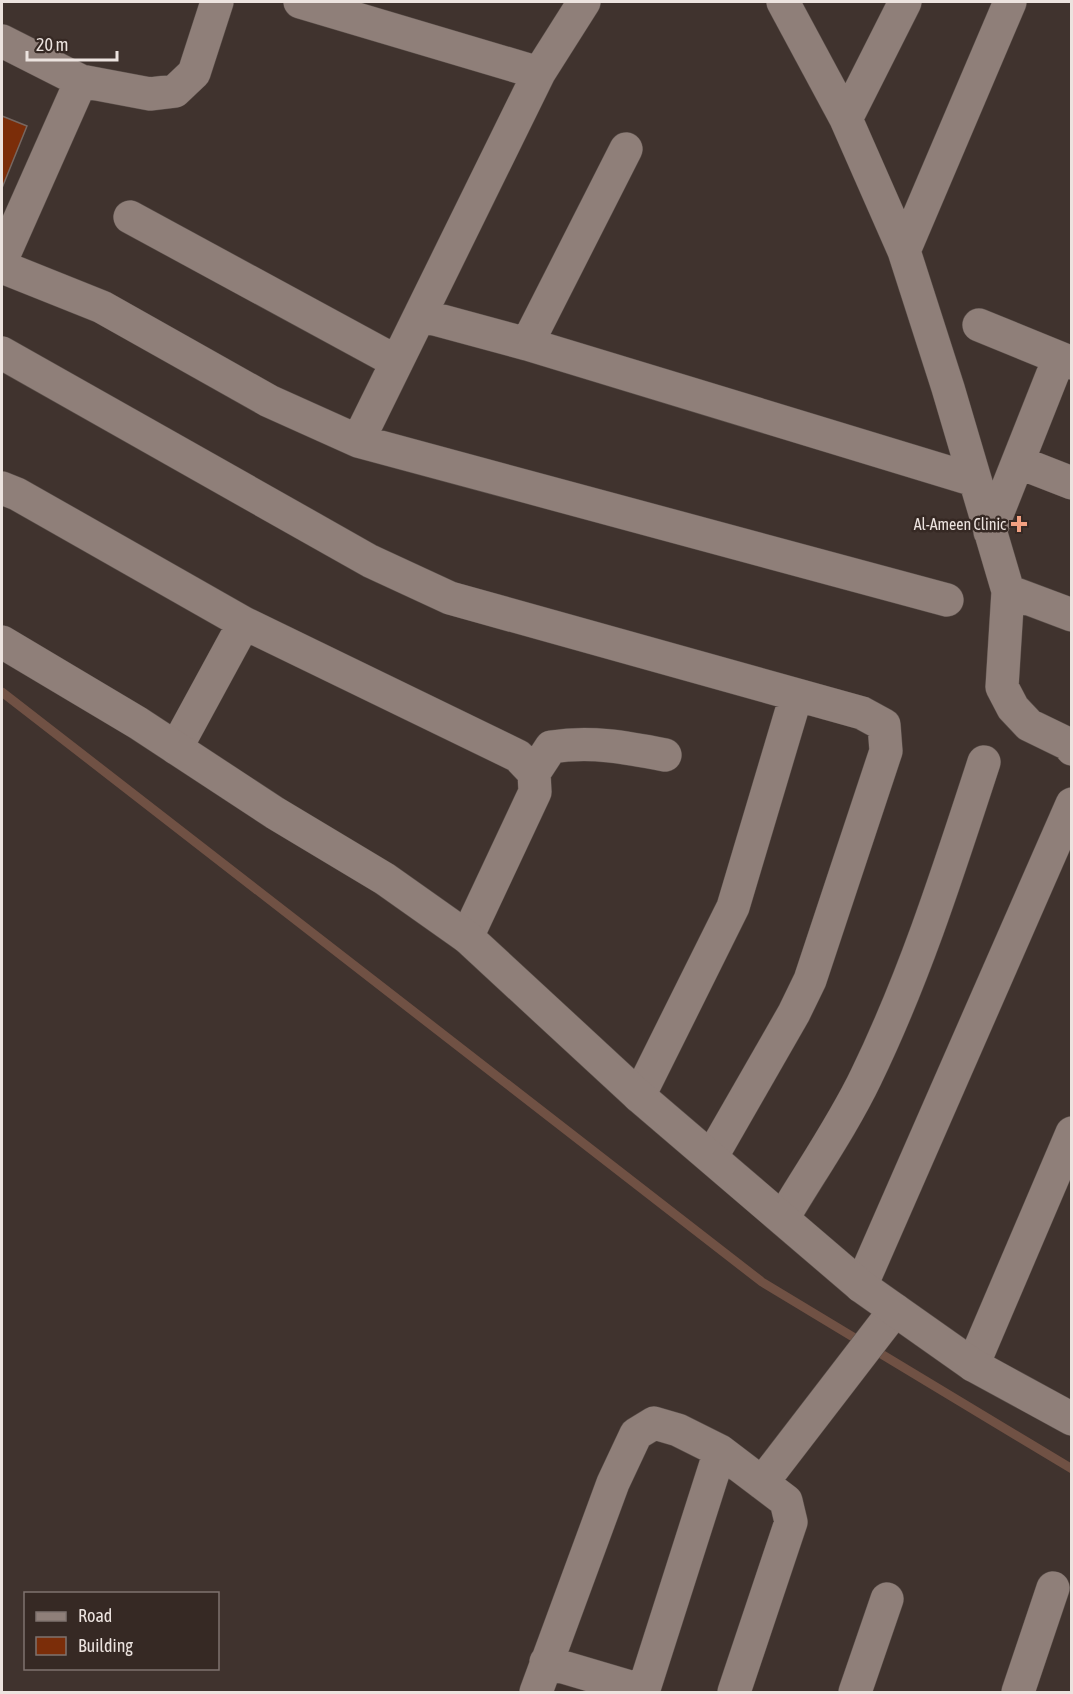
<svg xmlns="http://www.w3.org/2000/svg" width="1073" height="1694" viewBox="0 0 1073 1694" font-family="'Asap Condensed',sans-serif">
	<style>
		.lines { fill: none; stroke-linecap: round; stroke-linejoin: round }
		.stream { stroke: #705144; stroke-width: 9 }
		.building { fill: #7b2d09; stroke: #766761; stroke-width: 1.5 }
		.street-casing { stroke: #5a4f4a; stroke-width: 34 }
		.secondary-casing { stroke: #5a4f4a; stroke-width: 34 }
		.street { stroke: #8f7f79; stroke-width: 33 }
		.secondary { stroke: #8f7f79; stroke-width: 33 }
		.poi-dot { fill: #f2a081; stroke: #362924; stroke-width: 2 }
		.labels { text-anchor: middle; dominant-baseline: central; stroke-width: 5; stroke-linejoin: round; paint-order: stroke }
		.poi-label { font-size: 16px; fill: #ece3df; stroke: #362924; text-anchor: end }
	</style>
	<rect width="100%" height="100%" fill="#40332e"/>
	<g class="lines">
		<path class="stream" d="M2,692L762,1282L1072,1469"/>
	</g>
	<path class="building" d="M2,116L27,126L2,188Z"/>
	<g class="lines">
		<g class="street-casing">
			<path id="street" d="M300,2L539,73
				M783,2L846,119L904,251L948,388L1008,591L1002,687L1013,708L1029,725L1068,744L1072,749
				M2,41L81,81L150,94L175,91L194,73L217,2
				M846,119L905,2
				M130,217L397,362
				M904,251L1010,2
				M2,259L81,81
				M2,267L102,307L269,401L358,441L947,600
				M420,315L527,344L974,480
				M979,325L1072,363
				M527,344L626,149
				M2,353L370,561L450,598L862,713L884,725L886,751L810,980L794,1013L712,1156
				M358,441L539,73L584,2
				M1018,462L1072,483
				M2,488L17,494L244,623L518,756L534,773L535,792L467,937
				M990,532L1059,358
				M1008,591L1072,615
				M176,748L244,623
				M534,773L551,747C591,741 625,747 665,755
				M639,1096L733,907L796,696
				M783,1218C811,1171 843,1125 866,1077C915,976 949,869 984,762
				M861,1286L1072,804
				M973,1365L1072,1133
				M762,1483L895,1310
				M546,1662L644,1691
				M536,1692L613,1483L636,1434L654,1423L678,1430L720,1451L786,1501L791,1522L734,1692
				M643,1692L720,1451
				M855,1692L887,1599
				M1018,1692L1053,1588"/>
		</g>
		<g class="secondary-casing">
			<path id="secondary" d="M2,642L138,723L275,813L385,879L467,937L639,1096L861,1286L973,1365L1072,1419"/>
		</g>
		<use href="#street" class="street"/>
		<use href="#secondary" class="secondary"/>
	</g>
	<path class="poi-dot" d="M1016 515h6v6h6v6h-6v6h-6v-6h-6v-6h6z"/>
	<g class="labels">
		<g class="poi-label">
			<text x="1006" y="524">Al-Ameen Clinic</text>
		</g>
	</g>
	<rect width="1073" height="1694" fill="none" stroke="#ece3df" stroke-width="6"/>
	<rect x="24" y="1592" width="195" height="78" fill="#362924" stroke="#7f736f" stroke-width="1.5"/>
	<rect x="36" y="1612" width="30" height="9" fill="#8f7f79" stroke="#7f736f" stroke-width="1.5"/>
	<text x="78" y="1622" font-size="18" fill="#ece3df">Road</text>
	<rect x="36" y="1637" width="30" height="18" fill="#7b2d09" stroke="#7f736f" stroke-width="1.5"/>
	<text x="78" y="1652" font-size="18" fill="#ece3df">Building</text>
	<path d="M27 51v9h90v-9" fill="none" stroke="#ece3df" stroke-width="3"/>
	<text x="36" y="51" font-size="18" fill="#ece3df" stroke="#362924" stroke-width="4.5" paint-order="stroke">20 m</text>
</svg>
